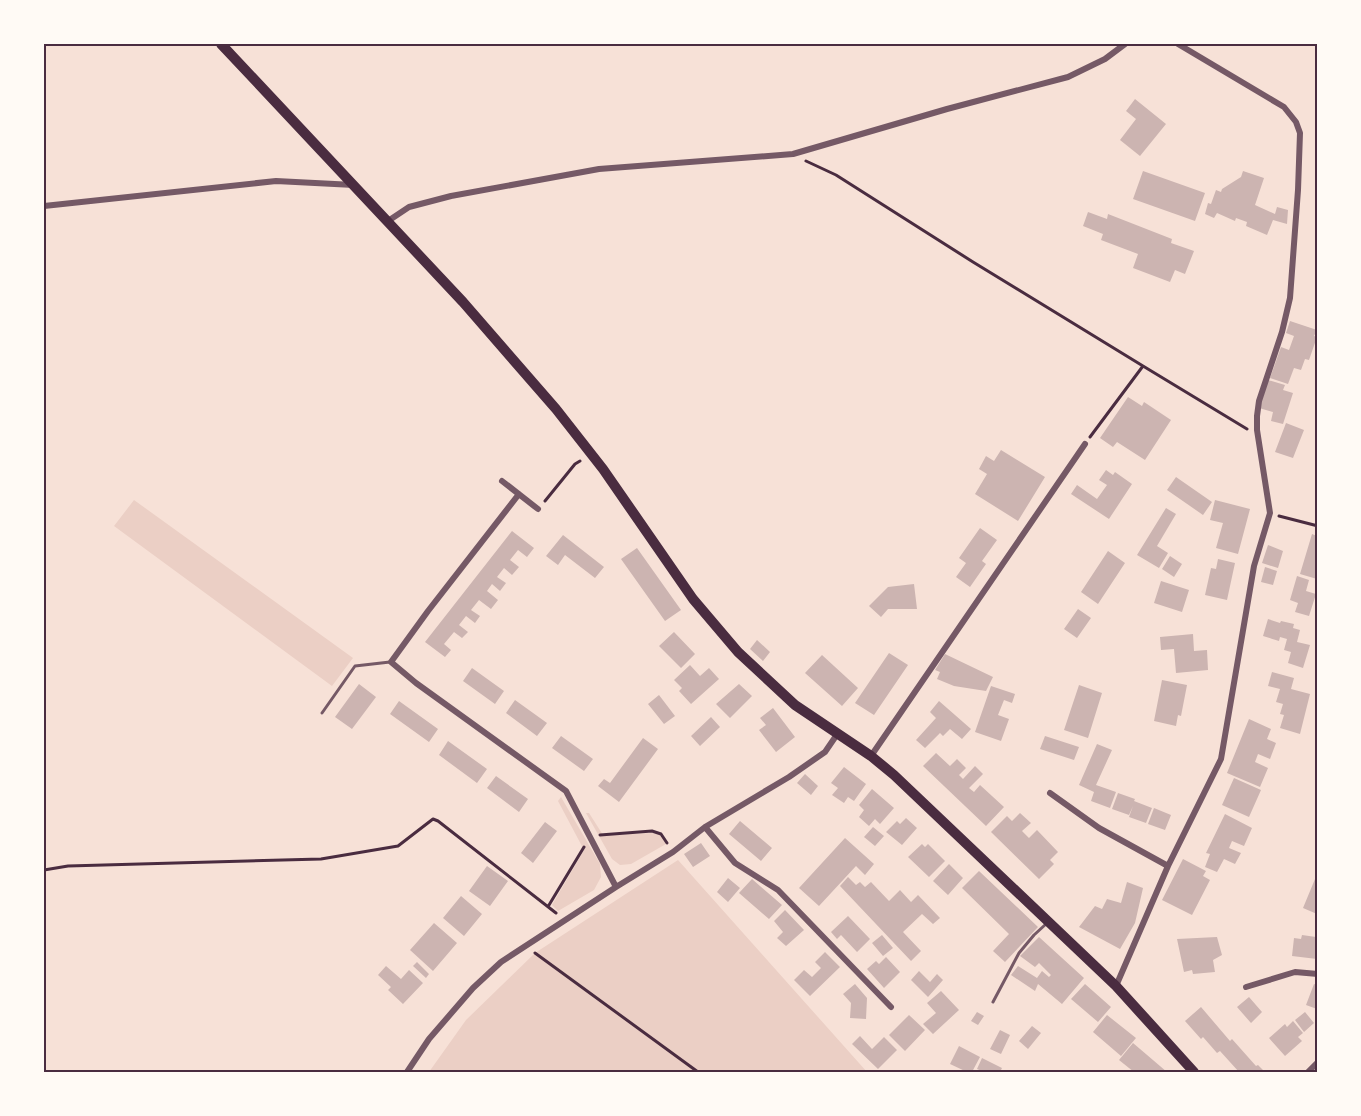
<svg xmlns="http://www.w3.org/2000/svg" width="1361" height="1116" viewBox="0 0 1361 1116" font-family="'PT Sans Narrow',sans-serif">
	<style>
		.green { fill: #ebcfc5 }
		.building { fill: #ccb4b1 }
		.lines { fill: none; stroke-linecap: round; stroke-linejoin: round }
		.path { stroke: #4a2c40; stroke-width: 3 }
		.service { stroke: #755966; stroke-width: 3 }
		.minor { stroke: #755966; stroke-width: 6 }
		.primary { stroke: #4a2c40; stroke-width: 10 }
		.neatline { fill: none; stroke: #4a2c40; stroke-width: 2 }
	</style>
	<rect width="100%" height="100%" fill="#f7e1d7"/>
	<path class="green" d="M134,500L353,658L332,686L114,526Z
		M561,797L600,864L601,877L594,890L558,911L552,905L584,850L558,801Z
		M586,813H589L603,835L653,833L660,835L666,844L631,864L620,865L612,859Z
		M678,860L867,1072H429L466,1020L535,953Z"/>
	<path class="building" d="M1135,99L1166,124L1140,156L1120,140L1136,119L1126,111Z
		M1143,171L1205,193L1195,221L1133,199Z
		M1243,171L1264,178L1255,205L1275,214L1277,207L1288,210L1287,224L1273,220L1267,235L1246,226L1247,222L1236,218L1235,221L1217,213L1214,218L1205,214L1208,203L1211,204L1216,190L1221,192L1222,189L1241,177Z
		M1088,212L1107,219L1108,214L1172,239L1171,243L1194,251L1185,274L1175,270L1170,282L1133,268L1138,254L1101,240L1103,234L1083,226Z
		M1290,321L1317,330L1314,336L1317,337L1309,360L1305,359L1301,370L1294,368L1288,384L1270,378L1281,347L1289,350L1294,336L1286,333Z
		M1268,380L1285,385L1283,390L1293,393L1283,424L1271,421L1273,412L1259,408Z
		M1128,397L1142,406L1144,402L1171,420L1145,460L1117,442L1113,447L1100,438Z
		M1286,423L1304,430L1293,458L1275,452Z
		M1001,450L1045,477L1018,521L975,494L987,474L979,469L986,456L994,461Z
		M1106,470L1113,475L1115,472L1132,484L1109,519L1071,494L1077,485L1097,499L1107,485L1099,480Z
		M1176,477L1212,502L1203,515L1167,490Z
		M1215,500L1250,509L1238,554L1216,548L1223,523L1210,520Z
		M1166,508L1176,514L1157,546L1168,553L1159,568L1137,555Z
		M980,528L997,540L982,561L986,564L970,587L956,577L966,563L959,558Z
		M512,531L534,548L527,557L518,550L510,560L519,567L512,575L504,568L497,577L506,583L500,591L492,584L487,591L498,600L491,609L479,600L471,610L480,616L475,623L466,616L459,625L468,632L462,638L454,632L444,644L451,650L445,657L425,642Z
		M1312,534L1317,536V579L1300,574Z
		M563,535L604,567L595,578L565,555L558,565L546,556Z
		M1268,545L1283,551L1278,568L1262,563Z
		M637,548L681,610L665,621L621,559Z
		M1108,551L1125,563L1098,604L1081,592Z
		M1170,556L1182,564L1174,577L1162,569Z
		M1218,559L1235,563L1227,600L1205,595L1211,568L1216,569Z
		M1265,567L1277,571L1273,585L1261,582Z
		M1297,576L1309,580L1306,591L1316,594L1309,616L1295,612L1298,603L1290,600Z
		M1161,581L1189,590L1182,612L1154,603Z
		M914,584L917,609H888L881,617L869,606L888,587Z
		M1078,609L1091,618L1077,638L1064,629Z
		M1268,619L1280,623L1281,621L1294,624L1293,628L1300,630L1297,642L1310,645L1303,668L1288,663L1291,652L1284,650L1287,639L1280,637L1279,641L1263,636Z
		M674,632L695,654L681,668L659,646Z
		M1193,634L1194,651L1207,650L1208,670L1176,673L1174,649L1161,650L1160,637Z
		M757,640L770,652L763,661L750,649Z
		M889,653L908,665L874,715L855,703Z
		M945,654L993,677L986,691L954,686L937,679L940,672L935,670Z
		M822,655L858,688L842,706L805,673Z
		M690,665L700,676L709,668L719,679L691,704L679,691L682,688L674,680Z
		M472,668L504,691L495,704L463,681Z
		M1272,672L1294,678L1291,689L1310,694L1300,734L1280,728L1284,715L1280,714L1283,704L1276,702L1280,689L1268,686Z
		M1162,680L1187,685L1181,716L1178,715L1176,726L1154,721Z
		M359,684L376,697L352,729L335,717Z
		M739,684L752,696L730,718L716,704Z
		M1079,685L1102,693L1088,738L1064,730Z
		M991,686L1015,694L1012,703L1004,700L998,715L1009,719L1001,741L975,732Z
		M659,695L675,716L664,724L648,704Z
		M515,700L547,723L537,736L506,713Z
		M399,701L438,729L429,742L390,714Z
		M939,701L971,729L962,739L950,729L943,736L940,733L925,748L916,740L936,718L930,712Z
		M773,708L795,737L776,752L759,730L766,725L760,718Z
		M711,717L720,727L700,746L691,736Z
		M1249,719L1271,729L1267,739L1276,743L1270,759L1258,754L1255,762L1268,768L1260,787L1227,773Z
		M561,736L593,759L584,771L552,748Z
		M1045,736L1079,747L1074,760L1040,749Z
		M643,738L658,749L619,802L598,786L604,779L610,783Z
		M448,741L487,769L477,783L439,755Z
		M1097,744L1112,750L1096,785L1116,792L1110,808L1091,801L1094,792L1079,785Z
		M936,753L950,766L957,759L966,768L959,775L963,779L975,766L983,774L969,788L974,792L980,785L1004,807L986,826L923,766Z
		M844,767L866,784L854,801L848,797L844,803L832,795L838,788L831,783Z
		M805,774L818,786L811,795L797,783Z
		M496,776L528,799L519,812L487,788Z
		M1234,778L1261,790L1249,817L1222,805Z
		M872,789L894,808L880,824L875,819L869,826L859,817L864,810L859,805Z
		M1118,793L1135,799L1134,801L1152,808L1146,823L1129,817L1133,806L1129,815L1112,809Z
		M1154,808L1171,815L1165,830L1148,824Z
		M1020,813L1031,823L1022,831L1029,838L1037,830L1058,852L1050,860L1054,864L1039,879L991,832L1007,816L1012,821Z
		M1225,814L1252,828L1244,846L1232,841L1229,848L1241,853L1235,864L1224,859L1217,872L1205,867L1210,854L1206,853Z
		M906,818L917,828L902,845L886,832L897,821L900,824Z
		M740,821L772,848L761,861L729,834Z
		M545,822L557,831L533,863L521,853Z
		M873,827L884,836L875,846L864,837Z
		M845,838L874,864L865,875L856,866L819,906L799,888Z
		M701,843L710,856L693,867L684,854Z
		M922,844L925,847L928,844L945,861L929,877L908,857Z
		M1183,859L1206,871L1203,876L1210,880L1192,915L1162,900Z
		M949,864L963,878L948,895L933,881Z
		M487,866L508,881L490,906L469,891Z
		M979,871L1038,927L1005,962L993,951L1009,934L962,888Z
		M848,877L856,885L860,882L865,887L871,882L889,901L900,890L911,902L918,895L940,918L933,924L922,914L903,932L921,951L911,961L840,886Z
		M728,878L740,888L728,902L717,892Z
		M752,879L782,905L769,919L739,893Z
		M1315,879L1317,881V914L1303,908Z
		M1127,882L1143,888L1135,923L1120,949L1079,927L1095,906L1102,909L1107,899L1121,903Z
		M461,896L482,914L464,936L443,918Z
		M785,910L804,930L786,946L777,938L783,932L774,921Z
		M848,916L870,939L857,952L841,935L837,939L831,932Z
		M434,923L457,943L433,971L410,950Z
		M882,935L893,948L883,956L872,943Z
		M1302,935L1316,937L1315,944H1317V959L1292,956L1294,938L1301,939Z
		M1039,937L1084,978L1062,1004L1038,984L1035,991L1011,975L1018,966L1037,978L1042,971L1049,977L1051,975L1039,963L1035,967L1020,956Z
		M1217,937L1222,955L1213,960L1215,972L1193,974L1192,970L1184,972L1177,939Z
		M825,952L840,967L810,996L794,980L804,970L812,977L821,968L815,962Z
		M886,957L900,972L884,988L867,969L876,961L879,964Z
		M417,962L429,974L426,978L413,966Z
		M386,966L401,979L409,970L423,983L403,1004L388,990L391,987L378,975Z
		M919,971L930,982L937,974L943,980L928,997L911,980Z
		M855,984L867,998L866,1019L850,1018L851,1003L843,994Z
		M1085,984L1111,1007L1098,1022L1071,999Z
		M1314,984L1317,985V1009L1306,1005Z
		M941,991L959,1010L933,1034L923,1024L936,1013L927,1003Z
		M1249,997L1262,1012L1251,1023L1237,1007Z
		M1201,1007L1230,1041L1232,1039L1256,1066L1258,1065L1265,1072H1239L1220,1051L1217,1053L1203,1037L1201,1039L1185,1021Z
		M977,1012L984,1016L978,1025L971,1021Z
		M1305,1012L1314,1023L1304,1032L1295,1020Z
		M909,1015L925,1030L905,1051L889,1035Z
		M1107,1015L1136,1038L1121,1056L1093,1032Z
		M1293,1021L1303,1033L1298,1037L1302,1041L1285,1056L1269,1038L1285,1024L1287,1027Z
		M1032,1026L1041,1033L1028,1049L1019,1041Z
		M1000,1030L1010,1035L1001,1054L990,1049Z
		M860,1036L872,1049L884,1037L897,1050L878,1069L852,1044Z
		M1133,1043L1167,1072H1134L1119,1060Z
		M959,1046L980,1057L972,1072H967L950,1064Z
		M982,1058L1002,1068L1000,1072H984L977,1069Z"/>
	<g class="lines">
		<path class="path" d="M806,161L836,175L973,262L1143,366
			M1090,437L1143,366L1247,429
			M545,501L575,464L580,461
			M1279,516L1318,526
			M600,835L652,831L661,834L667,843
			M44,870L68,866L321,859L398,846L433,819L438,821L556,913
			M549,905L584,847
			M535,953L698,1072"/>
		<path class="service" d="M322,713L355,666L390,662
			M993,1002L1019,953L1034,935L1046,924"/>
		<path class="minor" d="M44,206L276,181L354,185
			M388,221L409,207L451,196L599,169L793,154L947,109L1068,77L1105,59L1125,44
			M502,481L538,509
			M519,494L428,611L391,662L416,683L566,791L616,887
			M871,756L1085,444
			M1050,793L1099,828L1168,866
			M705,827L735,863L778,890L891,1007
			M1116,986L1168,866L1221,759L1254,566L1270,513L1257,430V416L1259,401L1282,332L1290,298L1298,190L1300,133L1296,122L1284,107L1178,44
			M1246,987L1295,972L1318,974
			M407,1072L429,1039L473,988L501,962L616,887L673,852L705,827L789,777L825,752L838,733
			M1308,1072L1318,1062"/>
		<path class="primary" d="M221,44L463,302L556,409L603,469L693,599L738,652L795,705L871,756L894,775L1116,986L1194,1072"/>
	</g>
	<rect width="1361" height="1116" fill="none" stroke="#fffaf5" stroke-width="90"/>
	<rect x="45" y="45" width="1271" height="1026" class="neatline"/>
</svg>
